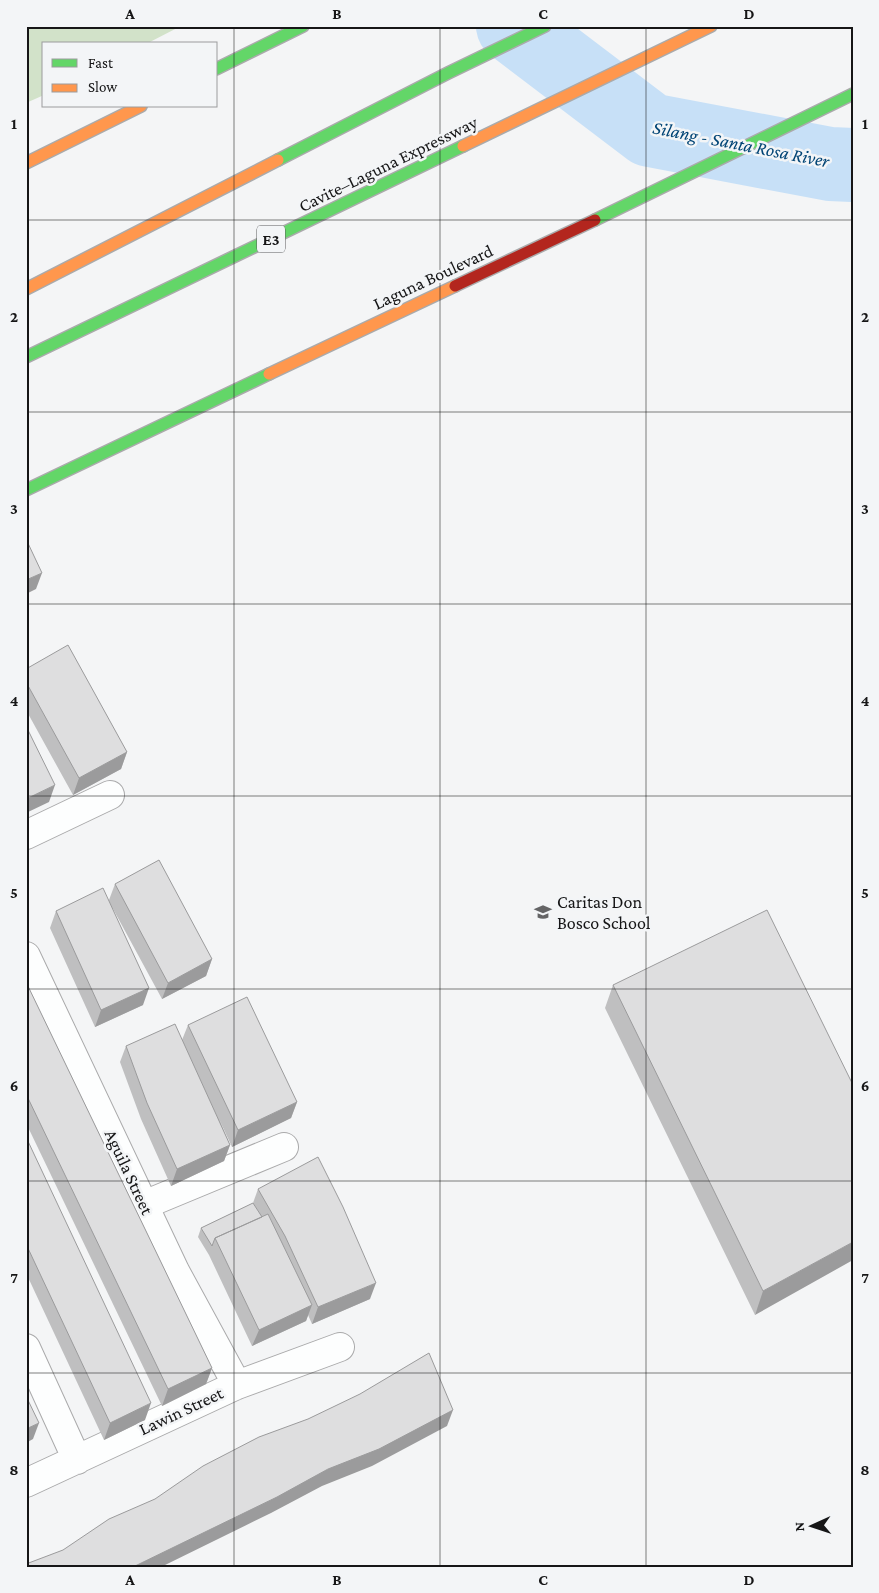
<svg xmlns="http://www.w3.org/2000/svg" width="879" height="1593" viewBox="0 0 879 1593" font-family="'Crimson Pro',serif">
	<style>
		.green { fill: #d2e2c9 }
		.lines { fill: none; stroke-linecap: round; stroke-linejoin: round }
		.river { stroke: #c7e0f7; stroke-width: 74 }
		.street-casing { stroke: #aaaaab; stroke-width: 30 }
		.fast-casing { stroke: #aaaaab; stroke-width: 14 }
		.slow-casing { stroke: #aaaaab; stroke-width: 14 }
		.jam-casing { stroke: #aaaaab; stroke-width: 14 }
		.street { stroke: #fdfefe; stroke-width: 28 }
		.fast { stroke: #63d668; stroke-width: 11 }
		.slow { stroke: #ff974d; stroke-width: 11 }
		.jam { stroke: #b3261e; stroke-width: 11 }
		.wall { fill: #bfbfc0 }
		.shaded-wall { fill: #9b9b9c }
		.building { fill: #dededf; stroke: #9b9b9c }
		.grid { fill: none; stroke: #161617; stroke-width: 1; stroke-opacity: 0.55 }
		.labels { text-anchor: middle; dominant-baseline: central; stroke-width: 5; stroke-linejoin: round; paint-order: stroke }
		.shield { fill: #f3f5f7; stroke: #58595a; stroke-width: 1 }
		.shield-label { font-size: 16px; font-weight: bold; fill: #161617 }
		.street-label { font-size: 18px; fill: #161617; stroke: #f3f5f7 }
		.poi-label { font-size: 18px; fill: #161617; stroke: #f3f5f7; text-anchor: start }
		.water-label { font-size: 19px; font-style: italic; fill: #004475; stroke: #f3f5f7 }
		.neatline { fill: none; stroke: #161617; stroke-width: 2 }
		.grid-label { font-size: 16px; text-anchor: middle; font-weight: bold; fill: #161617 }
	</style>
	<rect width="100%" height="100%" fill="#f4f5f6"/>
	<path class="green" d="M26,26H181L146,44H44V95L26,103Z"/>
	<g class="lines">
		<path class="river" d="M513,26L650,130L830,164L853,165"/>
		<g class="street-casing">
			<path id="street" d="M26,835L110,795
				M26,956L175,1271L237,1385
				M144,1205L284,1147
				M26,1348L77,1460
				M26,1483L237,1385L340,1347"/>
		</g>
		<g class="fast-casing">
			<path id="fast" d="M216,69L303,26
				M278,160L448,73L545,26
				M595,220L853,94
				M26,357L463,146
				M26,490L269,374"/>
		</g>
		<g class="slow-casing">
			<path id="slow" d="M463,146L711,26
				M26,163L141,106
				M26,289L278,160
				M269,374L455,286"/>
		</g>
		<g class="jam-casing">
			<path id="jam" d="M455,286L595,220"/>
		</g>
		<use href="#street" class="street"/>
		<use href="#fast" class="fast"/>
		<use href="#slow" class="slow"/>
		<use href="#jam" class="jam"/>
	</g>
	<path class="wall" d="M26,669L127,752L121,769L73,795L26,710Z
		M115,884L212,959L206,976L162,999L112,907L143,1005L95,1027L50,928L56,911L109,900Z
		M26,982L212,1368L206,1384L162,1406L26,1123Z
		M613,985L853,1085L755,1315L605,1008Z
		M188,1025L297,1102L291,1118L232,1147L219,1119L230,1145L224,1161L171,1186L141,1119L120,1062L126,1046L182,1040Z
		M26,1137L145,1420L104,1440L26,1273Z
		M258,1189L370,1299L312,1324L308,1315L306,1321L252,1346L209,1255L198,1237L201,1228L253,1203Z"/>
	<path class="shaded-wall" d="M42,573L36,589L26,594V580Z
		M127,752L121,769L73,795L79,778Z
		M55,785L49,802L26,813V799Z
		M212,959L206,976L162,999L168,983Z
		M149,988L143,1005L95,1027L101,1010Z
		M297,1102L291,1118L232,1147L238,1130Z
		M230,1145L224,1161L171,1186L177,1169Z
		M853,1242V1260L755,1315L763,1291Z
		M376,1283L370,1299L312,1324L318,1307Z
		M312,1305L306,1321L252,1346L259,1330Z
		M212,1368L206,1384L162,1406L168,1389Z
		M151,1403L145,1420L104,1440L110,1423Z
		M453,1410L447,1426L372,1466L322,1486L271,1513L161,1567H133L328,1469Z
		M39,1423L33,1439L26,1443V1429Z"/>
	<path class="building" d="M26,539L42,573L26,580Z
		M68,645L127,752L79,778L26,682V669Z
		M26,726L55,785L26,799Z
		M159,860L212,959L168,983L115,884Z
		M103,888L149,988L101,1010L56,911Z
		M767,910L853,1085V1242L763,1291L613,985Z
		M26,982L212,1368L168,1389L26,1094Z
		M247,997L297,1102L238,1130L188,1025Z
		M175,1024L230,1145L177,1169L147,1103L126,1046Z
		M26,1137L151,1403L110,1423L26,1244Z
		M318,1157L343,1207L376,1283L318,1307L285,1236L258,1189Z
		M253,1203L262,1217L215,1238L212,1246L201,1228Z
		M268,1214L312,1305L259,1330L215,1238Z
		M429,1353L453,1410L379,1449L328,1469L277,1497L133,1567H26V1564L63,1550L109,1519L155,1499L203,1466L259,1437L308,1419L360,1394Z
		M26,1396L39,1423L26,1429Z"/>
	<path class="grid" d="M234,26V1567M440,26V1567M646,26V1567M26,220H853M26,412H853M26,604H853M26,796H853M26,989H853M26,1181H853M26,1373H853"/>
	<defs>
		<g id="school-bare" transform="scale(1.35)"><path d="M0-5L7-2L0 1L-7-2ZM-4 1L0 2.5L4 1V4Q0 6-4 4Z" fill="#646465" stroke="#f3f5f7" stroke-width="2.5" paint-order="stroke"/></g>
	</defs>
	<g fill-rule="evenodd">
		<use href="#school-bare" x="543" y="912"/>
	</g>
	<g class="labels">
		<rect class="shield" x="257" y="225.5" width="28" height="27" rx="4"/>
		<g class="shield-label">
			<text x="271" y="239">E3</text>
		</g>
		<g class="street-label">
			<text transform="translate(388 164) rotate(-26)">Cavite–Laguna Expressway</text>
			<text transform="translate(433 277) rotate(-25)">Laguna Boulevard</text>
			<text transform="translate(129 1172) rotate(65)">Aguila Street</text>
			<text transform="translate(181 1411) rotate(-25)">Lawin Street</text>
		</g>
		<g class="poi-label">
			<text x="557" y="902">Caritas Don<tspan x="557" dy="21">Bosco School</tspan></text>
		</g>
		<g class="water-label">
			<text transform="translate(741 144) rotate(11)">Silang - Santa Rosa River</text>
		</g>
	</g>
	<rect width="879" height="1593" fill="none" stroke="#f3f5f7" stroke-width="55"/>
	<rect x="42" y="42" width="175" height="65" fill="#f3f5f7" stroke="#9b9c9d"/>
	<rect x="52" y="59" width="25" height="8" fill="#63d668" stroke="#9b9c9d"/>
	<text x="88" y="68" font-size="15" fill="#161617">Fast</text>
	<rect x="52" y="84" width="25" height="8" fill="#ff974d" stroke="#9b9c9d"/>
	<text x="88" y="92" font-size="15" fill="#161617">Slow</text>
	<g transform="translate(812 1526) rotate(267)" stroke="#f3f5f7" stroke-width="4" paint-order="stroke">
	<path d="M0-4L9 19L0 12L-9 19Z" fill="#161617"/>
	<text y="-8" font-size="14" font-weight="bold" text-anchor="middle" fill="#161617">N</text>
	</g>
	<rect x="28" y="28" width="824" height="1538" class="neatline"/>
	<g class="grid-label">
		<text x="130" y="19">A</text>
		<text x="337" y="19">B</text>
		<text x="543" y="19">C</text>
		<text x="749" y="19">D</text>
		<text x="14" y="129">1</text>
		<text x="865" y="129">1</text>
		<text x="14" y="322">2</text>
		<text x="865" y="322">2</text>
		<text x="14" y="514">3</text>
		<text x="865" y="514">3</text>
		<text x="14" y="706">4</text>
		<text x="865" y="706">4</text>
		<text x="14" y="898">5</text>
		<text x="865" y="898">5</text>
		<text x="14" y="1091">6</text>
		<text x="865" y="1091">6</text>
		<text x="14" y="1283">7</text>
		<text x="865" y="1283">7</text>
		<text x="14" y="1475">8</text>
		<text x="865" y="1475">8</text>
		<text x="130" y="1585">A</text>
		<text x="337" y="1585">B</text>
		<text x="543" y="1585">C</text>
		<text x="749" y="1585">D</text>
	</g>
</svg>
